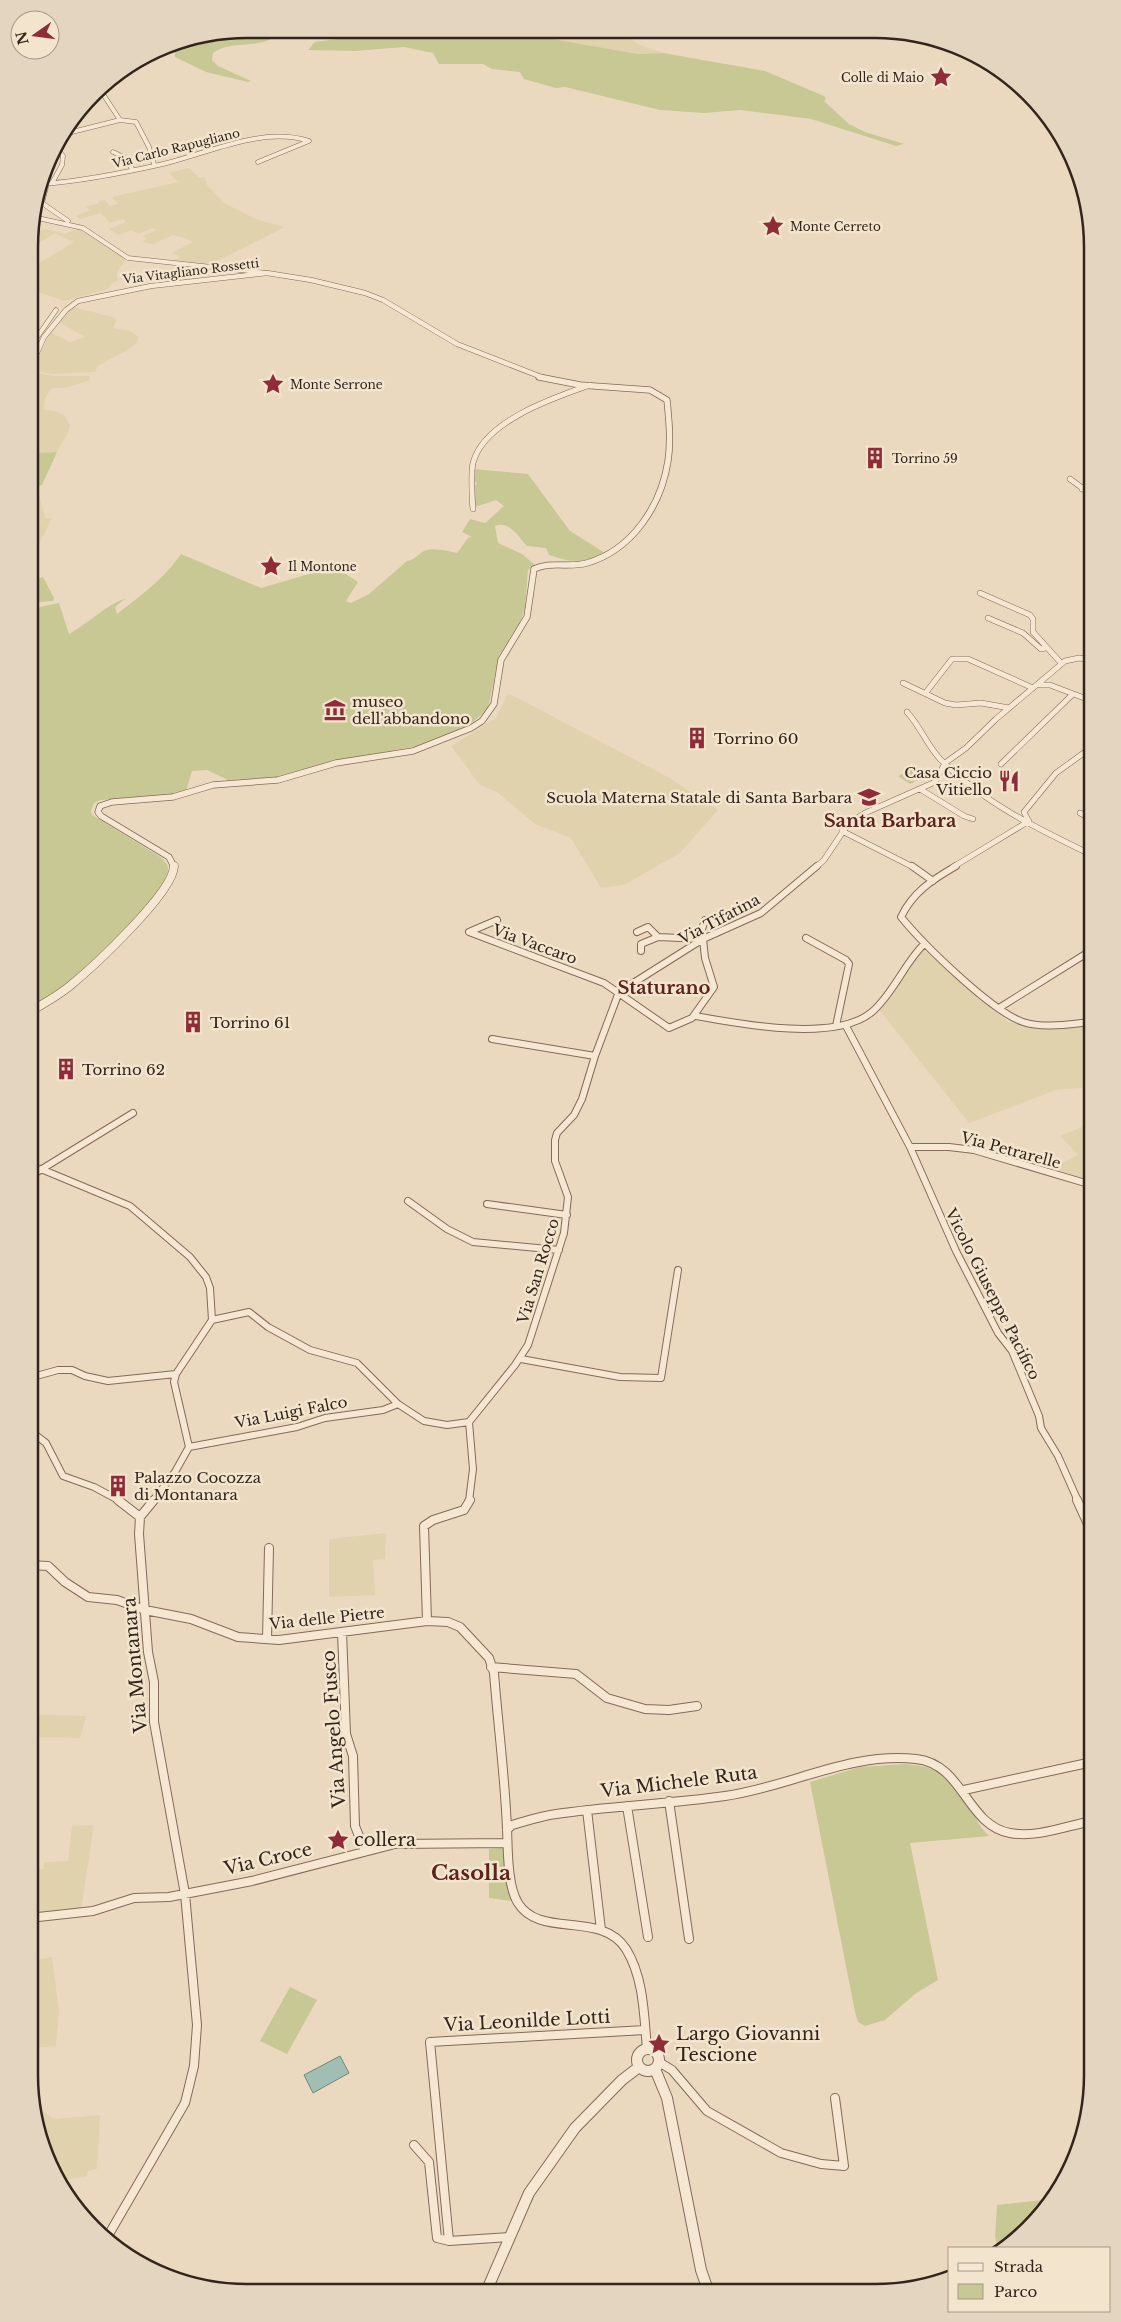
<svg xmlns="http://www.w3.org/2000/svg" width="1121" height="2322" viewBox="0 0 1121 2322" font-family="'Libre Baskerville',serif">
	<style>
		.farmland { fill: #e0d2ad }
		.green { fill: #c8c894 }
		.water { fill: #a2bdb2; stroke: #6a8a7f }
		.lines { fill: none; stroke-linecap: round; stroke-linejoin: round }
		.minor-far3-casing { stroke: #836a59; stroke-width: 5 }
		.minor-far2-casing { stroke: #836a59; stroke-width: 6 }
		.minor-far1-casing { stroke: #836a59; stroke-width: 8 }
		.minor-casing { stroke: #836a59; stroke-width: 10 }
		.tertiary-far3-casing { stroke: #836a59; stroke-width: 5.5 }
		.tertiary-far2-casing { stroke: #836a59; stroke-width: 7 }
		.tertiary-far1-casing { stroke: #836a59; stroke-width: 9 }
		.tertiary-casing { stroke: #836a59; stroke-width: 12 }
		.minor-far3 { stroke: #f6e7d2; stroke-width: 4 }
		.minor-far2 { stroke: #f6e7d2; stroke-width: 5 }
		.minor-far1 { stroke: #f6e7d2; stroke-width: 6 }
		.minor { stroke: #f6e7d2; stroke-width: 8 }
		.tertiary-far3 { stroke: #f6e7d2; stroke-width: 4.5 }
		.tertiary-far2 { stroke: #f6e7d2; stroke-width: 5.5 }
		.tertiary-far1 { stroke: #f6e7d2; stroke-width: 8 }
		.tertiary { stroke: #f6e7d2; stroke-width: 10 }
		.labels { text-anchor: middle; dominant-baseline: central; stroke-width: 5; stroke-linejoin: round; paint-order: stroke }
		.far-poi-label { font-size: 12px; fill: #33251c; stroke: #f3e4ce; text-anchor: start }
		.far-street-label { font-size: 12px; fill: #33251c; stroke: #f3e4ce }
		.poi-label { font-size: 15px; fill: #33251c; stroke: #f3e4ce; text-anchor: start }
		.street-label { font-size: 15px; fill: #33251c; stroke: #f3e4ce }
		.quarter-label { font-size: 18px; font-weight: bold; fill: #5d241e; stroke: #f3e4ce }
		.near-street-label { font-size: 18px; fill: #33251c; stroke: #f3e4ce }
		.near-poi-label { font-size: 18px; fill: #33251c; stroke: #f3e4ce; text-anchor: start }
		.near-quarter-label { font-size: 21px; font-weight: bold; fill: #5d241e; stroke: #f3e4ce }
		.rim { fill: none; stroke: #33251c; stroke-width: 2.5 }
	</style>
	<rect width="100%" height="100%" fill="#ebd9bf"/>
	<path class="farmland" d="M525,30L624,31L628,37L640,45L663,53L638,54L558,40Z
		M189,168L199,178L205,177L207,185L224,203L258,220L285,227L209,265L171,262L181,257L172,253L193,242L185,238L173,235L153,244L147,243L142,241L147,239L143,236L157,230L153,228L138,234L131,230L119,235L109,229L126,222L123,219L110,223L101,213L80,219L76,216L90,210L86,207L99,203L98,201L105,200L110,206L118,204L112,197L178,182L169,173Z
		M79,228L126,259L117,272V279H120L111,284L108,289L64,301L29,289V269L74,242L55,233L29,249V234L46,229L65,234Z
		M73,307L113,317L117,320L113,328L130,331L139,337L136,343L127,350L98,366L95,372L51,374L33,370L50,332L70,342L85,337L59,322Z
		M33,372L53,376H90L88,381L64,388H52L45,398L44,410L55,411L65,416L70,425L68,433L57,452L29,454V375Z
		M37,487L45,518H52L29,563V489Z
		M508,693L668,777L718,810L680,853L624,885L601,888L571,838L535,824L497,792L480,785L451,746L496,718Z
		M923,949L1008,1022L1050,1028L1092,1025V1087L1056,1090L969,1123L880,1011Z
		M1092,1123V1181L1051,1168L1078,1155L1060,1136Z
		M386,1533L385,1559L373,1560L375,1595L329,1597V1539Z
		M29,1714L86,1716L80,1738L29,1737Z
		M94,1825L81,1910L29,1916V1869H43L44,1862L68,1861L72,1826Z
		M52,1957L59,2011L56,2046L29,2048V1961Z
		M33,2104L54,2119L100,2115L97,2169L88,2171L86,2177L58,2180L40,2145Z"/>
	<path class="green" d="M247,29H268L275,36C258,50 232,39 213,53L212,60L218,66L251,81L248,82L206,72L175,57V43Z
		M379,30H525L558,40L638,54L663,53L765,71L824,96L826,99L824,101L849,124L865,132L904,144L896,146L811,119L740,110L704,113L660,110L565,87L556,88L524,79L520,72L492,69L483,64H439L433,53L404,47L355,51L308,50L315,42L352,37Z
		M57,452L42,485L29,489V454Z
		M473,469L528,474L570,531L605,553C583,563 572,563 549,555L546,548L527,546C519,537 509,520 495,526L498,543L522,554L535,565L528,570L525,607L520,623L499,656L488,709L467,727L418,746L327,762L273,778L228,780L207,770L192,771L186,791L169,795L101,800L94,803L91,811L92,815L162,858C166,863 169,866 168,872C164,894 92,968 72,983C58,992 43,1001 29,1010V661L39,666L29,656V613L40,607L59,603L69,634C89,623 104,606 126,598L115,607L117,614C140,596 164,579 181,554L261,588L316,572L344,573L358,582L346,601L351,603L369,594L407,561C415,560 418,554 424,551C434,547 447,551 457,553L468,538L472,537L462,532L470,519L485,523L504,506L496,500L475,507L474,487L477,483L473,481Z
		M43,577L54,598L53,601L38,602L29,610V582Z
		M917,767L928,775L910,784L898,776Z
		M905,1764C934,1766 950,1774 966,1800C974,1813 978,1826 989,1836L910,1843L938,1980L915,1994L885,2020L865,2026L858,2022L855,2012L810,1782L860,1767Z
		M503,1848L512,1901L489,1898V1849Z
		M290,1987L317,2000L287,2054L260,2041Z
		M1052,2199L1047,2208L1004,2248H998L995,2237L997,2205Z"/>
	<path class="water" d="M340,2056L349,2073L313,2093L304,2075Z"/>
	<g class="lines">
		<g class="minor-far3-casing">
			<path id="minor-far3" d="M99,88L120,120
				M64,134L120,120L136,122L149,147L154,164
				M113,152L124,157L133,170
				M52,183L62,165L63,156L55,146
				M42,184C83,181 123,173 163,164C209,153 262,126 309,141L258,162
				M47,184L42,203L68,221
				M33,217L83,228L128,258L267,273
				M36,355L31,350V346L56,310"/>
		</g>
		<g class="minor-far2-casing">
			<path id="minor-far2" d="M1070,479L1092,495
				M1082,489L1092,482
				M473,509C472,500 471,471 473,463C484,421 553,398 590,385
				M980,593L1030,615L1033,619V632L1061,663
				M988,618L1023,633L1041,649L1045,648
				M903,683L945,703L956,705L981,703L1009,708
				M1039,685H1050L1092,701
				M927,691L952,659H968L1033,688
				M907,712C920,726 927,745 940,759C982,802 1038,829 1092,855
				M945,763L966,748L996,719L1065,661L1079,658L1092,660
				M1001,764L1073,694
				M920,789L964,816L973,819
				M1080,813L1092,819
				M1028,820L1024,812L1056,773L1092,747
				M842,831L913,867
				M816,867L824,860L848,824L865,813L935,782L945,763
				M953,867L1029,821"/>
		</g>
		<g class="minor-far1-casing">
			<path id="minor-far1" d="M912,866L933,881
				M956,866C932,880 913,892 901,917C923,944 991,1011 1023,1022C1044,1029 1070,1024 1092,1022
				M497,920L469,932L604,983L669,1028L692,1018L714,987L705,958L703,939L658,937L641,944V951
				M637,932L648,927L658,937
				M699,938L705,920
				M806,938L846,960L849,964L836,1026
				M999,1008L1092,950
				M696,1016C739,1024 838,1043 873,1011C894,992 904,964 924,944
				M846,1026L910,1147H949L974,1150L1092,1185
				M492,1039L595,1056
				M910,1147L956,1251L998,1333L1012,1351L1039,1416L1041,1428L1058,1456L1078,1501
				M41,1169L130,1206L190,1257L206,1277L210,1288L212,1320
				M29,1177L133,1113
				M408,1201L447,1229L473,1242L559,1250
				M487,1204L567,1215
				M521,1359L620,1377L661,1378L678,1270
				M29,1378L58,1370H72L85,1376L108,1381L176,1374
				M469,1422L515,1365L528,1345L564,1233L568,1197L555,1161V1140L557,1133L574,1115L582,1099L595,1056L619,992L703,939L761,913L817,866
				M469,1422L473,1469L469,1501
				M29,1430L46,1443L63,1476L94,1487L120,1501
				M189,1447L174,1382L176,1374L212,1320L249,1312L268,1327L310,1350L357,1363L398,1404L424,1421L447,1425L469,1422
				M189,1447L297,1427L325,1418L383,1410L398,1404
				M153,1501L175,1472L189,1447"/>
		</g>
		<g class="minor-casing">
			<path id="minor" d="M118,1500L140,1517
				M1077,1500L1092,1533
				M29,1565L48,1566L65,1582L88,1597L117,1600L145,1610L191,1619L238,1637L279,1640L427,1621L448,1622L460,1627L489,1658L494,1673C498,1725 505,1777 507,1829C508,1849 507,1885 518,1903C540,1939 601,1910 626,1949C644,1978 644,2016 647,2049
				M427,1621L424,1526L433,1520L464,1510L470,1500
				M342,1632L346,1734L353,1756L355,1826L365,1851
				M267,1639L269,1548
				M491,1667L576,1674L607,1698L645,1709L669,1710L697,1706
				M964,1790L1092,1762
				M669,1801L689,1939
				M627,1806L648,1937
				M587,1810L601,1930
				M507,1830L512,1825C526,1821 541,1816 556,1814C612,1806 669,1804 725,1796C790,1787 848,1752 916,1759C964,1764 966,1825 1010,1833C1037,1838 1066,1826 1092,1821
				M29,1918L93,1911L134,1898L169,1897L252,1881L395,1844L506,1843
				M659,2062L672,2070L707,2111L781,2153L821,2164L844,2166L835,2098
				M414,2145L429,2162L437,2238L449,2241L510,2237
				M105,2241L185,2103L194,2066L197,2025L185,1894L154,1722V1682L148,1652L139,1534L140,1517L154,1500
				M449,2241L430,2042L645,2030"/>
		</g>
		<g class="tertiary-far3-casing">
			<path id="tertiary-far3" d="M29,371L44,337L66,310L78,301L151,286L267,273L311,280L365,293L383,300L457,344L544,378"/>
		</g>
		<g class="tertiary-far2-casing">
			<path id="tertiary-far2" d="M174,867L169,857L101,816L98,812L100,806L112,802L173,797L213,785L278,780L336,763L413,751L471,728L482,721L494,704L501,660L527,617L534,569C550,561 570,568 587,563C632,550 661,506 668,461C671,441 669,420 667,400L650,390L580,385L539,377"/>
		</g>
		<g class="tertiary-far1-casing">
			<path id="tertiary-far1" d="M29,1012C43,1004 58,996 71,985C93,967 174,892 174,866"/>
		</g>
		<g class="tertiary-casing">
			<path id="tertiary" d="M637 2060a11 11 0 1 1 22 0a11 11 0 1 1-22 0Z
				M655,2069L667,2098L701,2270L709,2293
				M486,2292L529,2193L575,2128L622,2080L639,2067"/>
		</g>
		<use href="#minor-far3" class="minor-far3"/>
		<use href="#minor-far2" class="minor-far2"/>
		<use href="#minor-far1" class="minor-far1"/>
		<use href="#minor" class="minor"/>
		<use href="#tertiary-far3" class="tertiary-far3"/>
		<use href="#tertiary-far2" class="tertiary-far2"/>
		<use href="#tertiary-far1" class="tertiary-far1"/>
		<use href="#tertiary" class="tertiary"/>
	</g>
	<defs>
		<g id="sight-bare" transform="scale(1.725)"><path d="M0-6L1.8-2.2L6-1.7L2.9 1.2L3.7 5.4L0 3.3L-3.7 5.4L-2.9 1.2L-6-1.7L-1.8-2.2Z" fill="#8e2c38" stroke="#f3e4ce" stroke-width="2.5" paint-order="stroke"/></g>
		<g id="building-bare" transform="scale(1.725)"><path d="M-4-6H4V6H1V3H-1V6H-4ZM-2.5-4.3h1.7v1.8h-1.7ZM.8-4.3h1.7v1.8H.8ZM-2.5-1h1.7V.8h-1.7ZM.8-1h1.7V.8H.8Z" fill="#8e2c38" stroke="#f3e4ce" stroke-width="2.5" paint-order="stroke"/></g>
		<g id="museum-bare" transform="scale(1.725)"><path d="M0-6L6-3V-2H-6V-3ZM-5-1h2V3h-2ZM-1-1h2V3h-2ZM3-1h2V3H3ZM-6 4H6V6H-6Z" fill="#8e2c38" stroke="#f3e4ce" stroke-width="2.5" paint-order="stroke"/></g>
		<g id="restaurant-bare" transform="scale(1.725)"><path d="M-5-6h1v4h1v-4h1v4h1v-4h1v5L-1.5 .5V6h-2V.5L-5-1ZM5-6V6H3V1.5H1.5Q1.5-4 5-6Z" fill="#8e2c38" stroke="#f3e4ce" stroke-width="2.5" paint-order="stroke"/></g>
		<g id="school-bare" transform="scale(1.725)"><path d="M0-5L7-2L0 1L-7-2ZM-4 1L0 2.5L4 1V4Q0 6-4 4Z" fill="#8e2c38" stroke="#f3e4ce" stroke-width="2.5" paint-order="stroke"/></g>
	</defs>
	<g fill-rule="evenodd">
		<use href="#sight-bare" x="941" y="77"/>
		<use href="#sight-bare" x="773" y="226"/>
		<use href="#sight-bare" x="273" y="384"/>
		<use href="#building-bare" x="875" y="458"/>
		<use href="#sight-bare" x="271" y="566"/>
		<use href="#museum-bare" x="335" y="710"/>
		<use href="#building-bare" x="697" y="738"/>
		<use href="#restaurant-bare" x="1009" y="781"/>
		<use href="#school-bare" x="869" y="797"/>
		<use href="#building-bare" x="193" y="1022"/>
		<use href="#building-bare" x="66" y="1069"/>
		<use href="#building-bare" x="118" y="1486"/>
		<use href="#sight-bare" x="338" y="1840"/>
		<use href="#sight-bare" x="659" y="2044"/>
	</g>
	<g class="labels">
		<g class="far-poi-label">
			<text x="924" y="77" text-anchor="end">Colle di Maio</text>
			<text x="790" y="226">Monte Cerreto</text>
			<text x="290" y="384">Monte Serrone</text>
			<text x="892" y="458">Torrino 59</text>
			<text x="288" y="566">Il Montone</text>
		</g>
		<g class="far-street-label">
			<text transform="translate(176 148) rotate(-14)">Via Carlo Rapugliano</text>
			<text transform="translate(191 271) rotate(-7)">Via Vitagliano Rossetti</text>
		</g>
		<g class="poi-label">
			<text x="352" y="701">museo<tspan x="352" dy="17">dell'abbandono</tspan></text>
			<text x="714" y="738">Torrino 60</text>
			<text x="992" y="772" text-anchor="end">Casa Ciccio<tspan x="992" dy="17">Vitiello</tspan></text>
			<text x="852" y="797" text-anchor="end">Scuola Materna Statale di Santa Barbara</text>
			<text x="210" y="1022">Torrino 61</text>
			<text x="82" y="1069">Torrino 62</text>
			<text x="134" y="1477">Palazzo Cocozza<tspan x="134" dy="17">di Montanara</tspan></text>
		</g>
		<g class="street-label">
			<text transform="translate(719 919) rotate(-28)">Via Tifatina</text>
			<text transform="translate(535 944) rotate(20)">Via Vaccaro</text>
			<text transform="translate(1011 1150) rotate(15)">Via Petrarelle</text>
			<text transform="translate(538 1271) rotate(-73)">Via San Rocco</text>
			<text transform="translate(993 1294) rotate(63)">Vicolo Giuseppe Pacifico</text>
			<text transform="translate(291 1412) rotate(-11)">Via Luigi Falco</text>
			<text transform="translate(327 1618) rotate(-6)">Via delle Pietre</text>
		</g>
		<g class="quarter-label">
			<text x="890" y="821">Santa Barbara</text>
			<text x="664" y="988">Staturano</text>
		</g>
		<g class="near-street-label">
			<text transform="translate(135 1665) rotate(-95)">Via Montanara</text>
			<text transform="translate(334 1729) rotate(-94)">Via Angelo Fusco</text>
			<text transform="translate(679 1782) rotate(-7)">Via Michele Ruta</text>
			<text transform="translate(268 1859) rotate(-13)">Via Croce</text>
			<text transform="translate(527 2021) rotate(-3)">Via Leonilde Lotti</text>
		</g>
		<g class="near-poi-label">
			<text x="354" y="1840">collera</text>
			<text x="676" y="2034">Largo Giovanni<tspan x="676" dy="21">Tescione</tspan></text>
		</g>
		<g class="near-quarter-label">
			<text x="471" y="1873">Casolla</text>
		</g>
	</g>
	<path d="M0 0H1121V2322H0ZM247 38H875A209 209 0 0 1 1084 247V2075A209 209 0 0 1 875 2284H247A209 209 0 0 1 38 2075V247A209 209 0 0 1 247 38Z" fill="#e4d5c0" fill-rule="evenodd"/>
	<path class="rim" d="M247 38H875A209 209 0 0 1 1084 247V2075A209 209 0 0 1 875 2284H247A209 209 0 0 1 38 2075V247A209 209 0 0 1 247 38Z"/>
	<rect x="948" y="2247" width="162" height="65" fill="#f3e4ce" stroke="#a69887"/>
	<rect x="958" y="2263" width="25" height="8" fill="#f6e7d2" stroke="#a69887"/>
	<text x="994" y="2272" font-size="15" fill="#33251c">Strada</text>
	<rect x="958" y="2284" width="25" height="15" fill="#c8c894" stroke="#a69887"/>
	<text x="994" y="2297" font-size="15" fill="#33251c">Parco</text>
	<g transform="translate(35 35) rotate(256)"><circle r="24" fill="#f3e4ce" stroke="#a69887"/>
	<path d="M0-4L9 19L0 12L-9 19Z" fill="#8e2c38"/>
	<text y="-8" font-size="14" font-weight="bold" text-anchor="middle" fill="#33251c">N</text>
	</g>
</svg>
